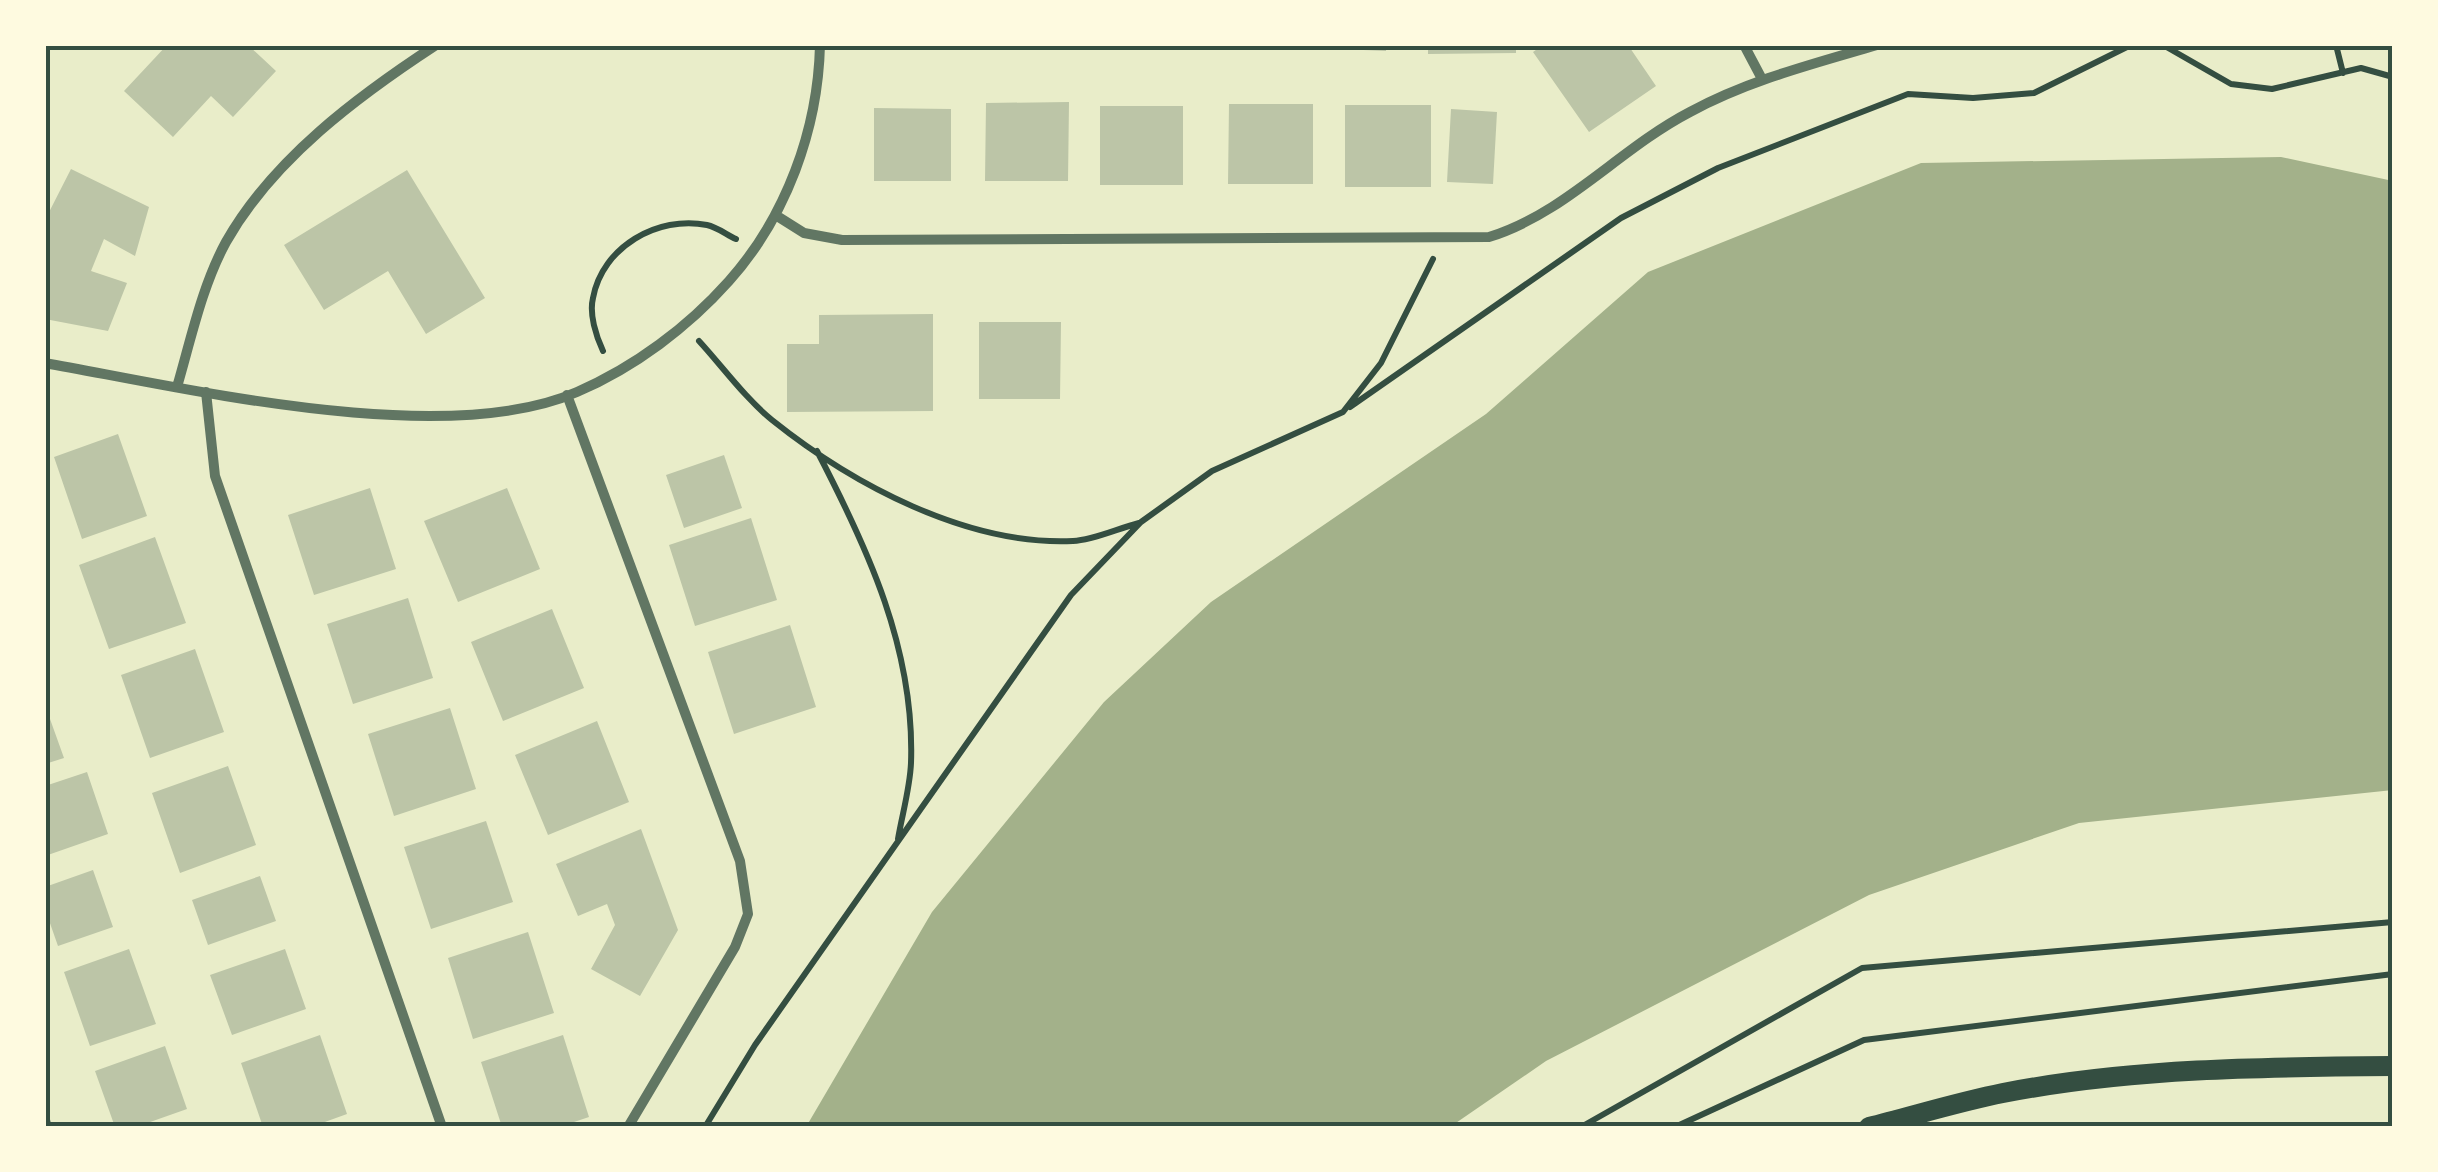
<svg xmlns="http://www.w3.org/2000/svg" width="2438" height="1172" viewBox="0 0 2438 1172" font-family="Inter,sans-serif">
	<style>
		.water { fill: #a3b18a }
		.building { fill: #bcc5a7 }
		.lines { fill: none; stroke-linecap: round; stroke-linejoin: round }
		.path { stroke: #344e41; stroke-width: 6 }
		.minor { stroke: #617663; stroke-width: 10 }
		.secondary { stroke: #344e41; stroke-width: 20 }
		.neatline { fill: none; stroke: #344e41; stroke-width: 4 }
	</style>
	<rect width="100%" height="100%" fill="#e9edc9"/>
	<path class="water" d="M2281,157L2393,181V790L2079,823L1869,895L1546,1061L1450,1127H806L932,912L1104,702L1211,602L1486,414L1648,272L1921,163Z"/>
	<path class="building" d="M167,45H248L276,71L233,117L211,96L173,137L124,91Z
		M1341,45H1386V51L1341,49Z
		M1428,45H1516V53L1428,54Z
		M1543,45H1628L1656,86L1589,132L1533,52Z
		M1069,102L1068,181H985L986,103Z
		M1229,104H1313V184H1228Z
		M1345,105H1431V187H1345Z
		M1100,106H1183V185H1100Z
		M874,108L951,109V181H874Z
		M1451,109L1497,112L1493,184L1447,182Z
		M71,169L149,207L135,256L104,239L91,271L127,283L108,331L45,319V220Z
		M407,170L485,298L426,334L388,271L324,310L284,245Z
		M933,314V411L787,412V344H819V315Z
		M979,322H1061L1060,399H979Z
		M118,434L147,516L82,539L54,457Z
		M724,455L742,508L684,528L666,475Z
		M370,488L396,569L314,595L288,515Z
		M507,488L540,569L458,602L424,521Z
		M751,518L777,600L695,626L669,545Z
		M155,537L186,623L109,649L79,565Z
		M408,598L433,678L353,704L327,624Z
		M552,609L584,688L503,721L471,642Z
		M790,625L816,707L734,734L708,652Z
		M195,649L224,732L150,758L121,675Z
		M45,705L64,758L45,764Z
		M450,708L476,789L394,816L368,734Z
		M597,721L629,802L548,835L515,755Z
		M228,766L256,845L180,873L152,793Z
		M87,772L108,834L45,856V786Z
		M486,821L513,902L431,929L404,847Z
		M641,829L678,930L640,996L591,969L615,925L607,904L578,916L556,864Z
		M93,870L113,927L58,946L45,909V887Z
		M260,876L276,921L208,945L192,900Z
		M528,932L554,1013L473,1039L448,958Z
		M129,949L156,1024L90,1046L64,972Z
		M285,949L306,1009L232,1035L210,975Z
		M320,1035L347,1114L311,1127H263L241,1063Z
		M563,1035L589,1117L559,1127H502L481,1062Z
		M165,1046L187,1109L136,1127H115L95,1071Z"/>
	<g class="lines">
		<path class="path" d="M2163,45L2231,84L2272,89L2361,68L2393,77
			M2336,45L2343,73
			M699,341C722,366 745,398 772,420C852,484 967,546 1073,541C1094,540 1119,528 1139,523
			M603,351C596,336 589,314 593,298C602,247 658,215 707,225C717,227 727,235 736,239
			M1350,407L1621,218L1718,168L1908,94L1973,98L2034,93L2131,45
			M817,451C868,549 915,650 911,763C910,788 902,815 898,839
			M705,1127L755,1045L1071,595L1141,522L1212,471L1343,412L1381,363L1433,259
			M1581,1127L1862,968L2393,922
			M1675,1127L1864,1040L2393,974"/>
		<path class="minor" d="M1744,45L1762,79
			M777,216L804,233L842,240L1489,237C1566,213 1619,149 1690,112C1749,80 1813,64 1877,45
			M45,363C186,388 445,450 577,392C635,367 688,327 729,281C786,217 818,130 820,45
			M177,387C191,339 202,286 226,242C273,159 358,96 436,45
			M206,392L215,476L442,1127
			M567,395L740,861L748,914L735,947L628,1127
			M45,1120L47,1127"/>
		<path class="secondary" d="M1869,1127C1913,1116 1958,1102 2003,1093C2131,1068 2263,1067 2393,1066"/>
	</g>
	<rect width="2438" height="1172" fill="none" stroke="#fefae0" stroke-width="95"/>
	<rect x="48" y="48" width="2342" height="1076" class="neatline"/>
</svg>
